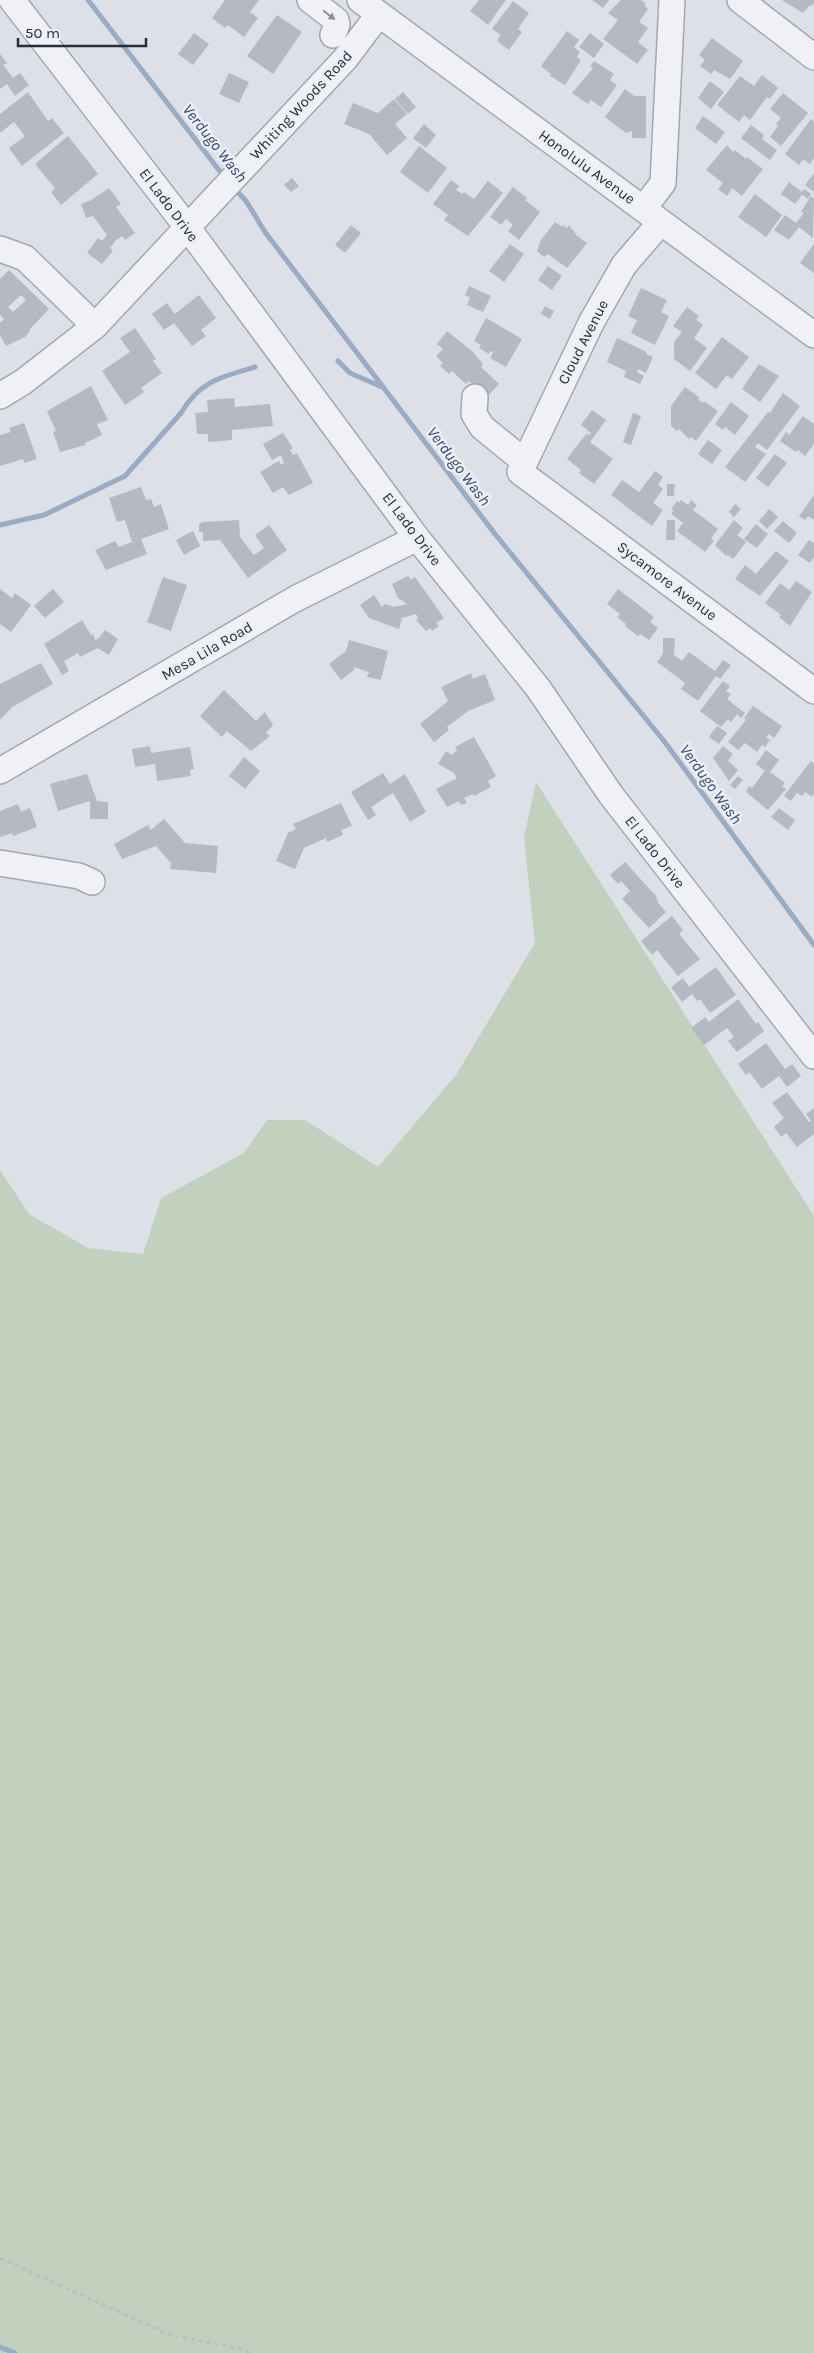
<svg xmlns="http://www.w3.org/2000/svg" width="814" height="2353" viewBox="0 0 814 2353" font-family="Karla,sans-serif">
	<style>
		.green { fill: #c2d0be }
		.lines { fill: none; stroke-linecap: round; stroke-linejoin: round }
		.stream { stroke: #98acc6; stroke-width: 5 }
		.building { fill: #b4b9c3; fill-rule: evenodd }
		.minor-casing { stroke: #a3a7b0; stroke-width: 28 }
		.path { stroke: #bbbec5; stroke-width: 3; stroke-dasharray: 4 4; stroke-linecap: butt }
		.minor { stroke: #eff1f5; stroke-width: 25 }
		.oneway { fill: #8b8f99 }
		.labels { text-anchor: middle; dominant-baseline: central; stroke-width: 5; stroke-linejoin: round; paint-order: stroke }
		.street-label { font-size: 15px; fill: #272d3d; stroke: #eceff4 }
		.water-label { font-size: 16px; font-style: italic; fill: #32496f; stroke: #eceff4 }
	</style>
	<rect width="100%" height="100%" fill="#dde0e6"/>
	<path class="green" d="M536,782L814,1216V2353H0V1170L29,1214L88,1248L143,1254L161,1198L244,1153L267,1120H305L378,1167L456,1075L535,943L524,837Z"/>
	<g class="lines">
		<path class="stream" d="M88,0L225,178
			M234,188L246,201L265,232L495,534L664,741L814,945
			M338,361L350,373L382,387
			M0,525L44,515L125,476L181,413C200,381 221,377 255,367
			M0,2347L15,2353"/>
	</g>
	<path class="building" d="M225,0H259L250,12L258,18L244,37L228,25L225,28L212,18Z
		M479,0H506L488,25L470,11Z
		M592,0H609L603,8Z
		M621,0H641L646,4L644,6L648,9L639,22L648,28L638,42L648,50L637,64L603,39L618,20L608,13Z
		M782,0H814V3L811,6L810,5L803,13Z
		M513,1L529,13L518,29L522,32L509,50L497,41L501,35L492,29Z
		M277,15L302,32L273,74L247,56Z
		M567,31L579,40L574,47L580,52L577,57L581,60L565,85L550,76L551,74L541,66Z
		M194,33L209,44L193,65L178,54Z
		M590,33L604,44L594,58L579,47Z
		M712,38L743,61L730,79L714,70L711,74L700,66L705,60L699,55Z
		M0,54L7,63L3,65L13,78L20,73L29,85L15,96L7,84L0,89Z
		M594,61L614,74L610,80L617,85L601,107L591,100L588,104L572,93L593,68L590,66Z
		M229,73L249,82L239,103L219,94Z
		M762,75L778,88L770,99L767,97L750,120L744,115L739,122L717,105L740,76L754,86Z
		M710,81L724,92L711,109L698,98Z
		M625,89L634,96H646V138H632V131L626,133L605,117Z
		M28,92L48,121L52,118L64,133L22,166L9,148L25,136L14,122L0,133V114Z
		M403,92L416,107L408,114L395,99Z
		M783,93L808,113L781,146L770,137L778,126L776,124L781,118L770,109Z
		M394,99L407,114L395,124L407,138L387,155L369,134L344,124L353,103L378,113Z
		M703,116L725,132L716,144L695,128Z
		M811,119L814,122V158L810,164L803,159L799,165L785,154Z
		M424,124L436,135L426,148L413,138Z
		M751,125L764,135L762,139L777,150L770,160L741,138Z
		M68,136L98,174L61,205L51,192L55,188L35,164Z
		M727,145L733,152L735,150L746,159L747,157L763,169L742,196L732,188L727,196L718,189L723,183L706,170Z
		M419,146L447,168L428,193L400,172Z
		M814,173V192L805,185Z
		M292,178L299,186L291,192L284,185Z
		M451,180L459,186L456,190L462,194L464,192L474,199L488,181L503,193L468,236L444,220L448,215L433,204Z
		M789,182L802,192L804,189L811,194L808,199L802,195L795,204L781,194Z
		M513,187L527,198L525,200L540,212L519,240L508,231L513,225L506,219L501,225L490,217Z
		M109,188L121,204L116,207L135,233L125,240L122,236L116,240L110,248L113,251L102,264L87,253L98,238L102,241L107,235L93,216L86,218L81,204L91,200Z
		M755,194L782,215L766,237L738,217Z
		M811,196L814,199L813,238L799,227L789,240L774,230L785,215L796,223L804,213L801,212Z
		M555,222L562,227L563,225L567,228L569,225L577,236L587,243L567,268L548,254L544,257L537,251L541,240Z
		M351,225L361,233L345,253L335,245Z
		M510,244L524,254L504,282L489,271Z
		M814,244V273L800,263Z
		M548,266L562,276L552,290L538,280Z
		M9,270L49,309L29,330L30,331L25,337L6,346L0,335V323L4,319L0,315V279ZM21,295L26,300L13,312L8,307Z
		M469,286L491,296L483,312L467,305L470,298L465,295Z
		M641,288L667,300L661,312L669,316L655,345L631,333L637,320L628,316Z
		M199,295L216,318L201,330L206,336L192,346L174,323L164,330L152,314L167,303L175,314Z
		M545,306L554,311L550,319L541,314Z
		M687,307L699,316L696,319L703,325L694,338L707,348L690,371L674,359V342L682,332L673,326Z
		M486,318L522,339L506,367L490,358L493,352L490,351L489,354L479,348L481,345L474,341Z
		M135,328L156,359L153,361L162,373L141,388L144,392L125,405L102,371L130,352L120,338Z
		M447,331L473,352L483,364L481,367L499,384L487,397L469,381L466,384L452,371L449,374L440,366L443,363L436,356L443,349L437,344Z
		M722,337L749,357L732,379L727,375L716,389L695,373Z
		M617,338L647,352L646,354L653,357L646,373L638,369L637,372L644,376L640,384L624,377L626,371L607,362Z
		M759,364L779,376L760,402L742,389Z
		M91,386L108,420L97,424L102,435L85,443L86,445L60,452L53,432L56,431L47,411Z
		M685,387L699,397L698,399L703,403L704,401L718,411L696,441L691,437L689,439L679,429L677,431L671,426V406Z
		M783,393L800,406L767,450L758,443L755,447L766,454L745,482L725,467L768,412L770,413Z
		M234,398L235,407L270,404L273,426L232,430V440L208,442V434H197L195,413L208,412L207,400Z
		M731,402L749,416L735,435L725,427L723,430L715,424Z
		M592,410L606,420L590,442L613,459L594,484L579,473L581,470L567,459L582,439L587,434L589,435L591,433L581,425Z
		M633,413L641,416L631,445L623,442Z
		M803,416L814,424V444L805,456L798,450L796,452L780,441L786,432L789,435Z
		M24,423L37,459L24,463L23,459L0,466V435L11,432L9,428Z
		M283,433L293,448L290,450L293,455L297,453L313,483L289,495L283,487L273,493L260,472L279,461L281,465L284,463L281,455L272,460L263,444Z
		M708,440L722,450L712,464L698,454Z
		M775,454L787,463L768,487L756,478Z
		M655,471L663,477L658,485L663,489L653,503L663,510L652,526L611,495L622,480L639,492Z
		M667,484H675L674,496H667Z
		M141,487L146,500L151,499L154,507L161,504L169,529L141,539L147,554L106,570L95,550L115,541L119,547L132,542L125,520L117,522L109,498Z
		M814,495V520L808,516L805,520L799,516Z
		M681,500L688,505L691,500L697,505L693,510L718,529L711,538L714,541L705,552L677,531L683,523L671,514L674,510L671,509L677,501L679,503Z
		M735,504L741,509L734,517L729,512Z
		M769,509L778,517L767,529L759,521Z
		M239,520L240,537L254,555L264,548L255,535L269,525L287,550L248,578L220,540L203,541V532H199V524L203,522Z
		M667,520H675V540H666Z
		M734,520L743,528L737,535L746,542L733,559L728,555L726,556L715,545Z
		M783,521L797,533L789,543L774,531Z
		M756,524L768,534L757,548L744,539Z
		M193,531L200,546L184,555L176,540Z
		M809,540L814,543V557L810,563L798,555Z
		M776,551L789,561L760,596L735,579L745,565L756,574Z
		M408,576L411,580L415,577L444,618L436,623L439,626L432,631L430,628L426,631L416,620L418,618L416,614L402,618L399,629L369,618L360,605L374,595L382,607L385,604L394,607L407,604L398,598L392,584Z
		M163,577L187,585L171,631L147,622Z
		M796,581L812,592L790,626L779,617L781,615L765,603L780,583L789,590Z
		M0,589L12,598L15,593L31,605L11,632L0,624Z
		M53,589L64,602L45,618L34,606Z
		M618,589L654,617L650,622L658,628L649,640L640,634L638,636L625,626L626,624L617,617L620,614L607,604Z
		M82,620L91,635L93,634L95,639L94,641L99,638L105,630L118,639L109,655L98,648L80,657L78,653L64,661L69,671L62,675L44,644Z
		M663,638H675L674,655L682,661L689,652L715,671L723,660L731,665L720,679L716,676L698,701L681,689L685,683L657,662L663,654Z
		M349,640L388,651L381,680L367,677L369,672L354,667V670L341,680L329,664L346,651Z
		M41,663L53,684L12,707L0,720V684Z
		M471,673L473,679L485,674L495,700L468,711L447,727L449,730L434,742L420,724L448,701L441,687Z
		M723,681L730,686L726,691L731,694L727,699L745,713L741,718L737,714L731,722L728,719L721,727L700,711Z
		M224,690L256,721L265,712L273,725L266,733L270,736L251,751L227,731L222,737L200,716Z
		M753,706L782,726L774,738L769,734L766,738L770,740L765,747L762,745L757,752L745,743L738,750L728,742L746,720L744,718Z
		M717,726L727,733L719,744L709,737Z
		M474,737L496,776L488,781L491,787L474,796L473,794L464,798L467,803L461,805L459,801L447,807L436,789L455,779L457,780L454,773L438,764L446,751L452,755L457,750L455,747Z
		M150,746L151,753L190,747L194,769L190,770L191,776L157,781L155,764L135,767L132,749Z
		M723,746L733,754L728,761L738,770L729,781L713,758Z
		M766,750L779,760L770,772L785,783L782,786L786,789L768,810L746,792L749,786L752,788L765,771L756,764Z
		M244,757L260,771L245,789L229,776Z
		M811,761L814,764V794L812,797L805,792L802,796L797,793L791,801L784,796Z
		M383,773L390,784L405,774L426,812L410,822L393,793L371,807L376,815L368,820L351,792Z
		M87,774L97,801L108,802V819H90V801L58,811L50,784L63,780L66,782L65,780Z
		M738,776L743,780L735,789L730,785Z
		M341,803L352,826L341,830L343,835L327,842L326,838L304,848L295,869L276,861L288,833L296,829L293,824Z
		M18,804L21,812L30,808L37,827L13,836L12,833L0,837V811Z
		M779,808L795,820L788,830L771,817Z
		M164,819L185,843L218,846L216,873L170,869L171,863L156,846L122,859L114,844L148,825L151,830Z
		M625,862L656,896L658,903L666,912L649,928L622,899L630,891L621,881L618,884L610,875Z
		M672,916L683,930L679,934L700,959L678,976L657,950L652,955L641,941Z
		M716,967L736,995L710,1013L700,999L697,1001L692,994L682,1002L671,987L683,978L689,987Z
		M738,999L756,1024L758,1022L764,1031L737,1052L728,1041L734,1037L727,1028L704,1045L691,1028L705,1017L709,1022Z
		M766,1043L785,1069L792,1064L801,1076L787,1087L779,1076L762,1089L749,1072L746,1075L738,1064Z
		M787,1092L809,1122L811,1121L806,1114L814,1108V1134L797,1147L786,1133L781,1137L774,1127L784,1118L772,1103Z"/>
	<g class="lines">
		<g class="minor-casing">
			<path id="minor" d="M12,0L187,227L417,538L538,688L611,795L814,1056
				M310,0L336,20L337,24L333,35
				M360,0L814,335
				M740,0L814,57
				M643,209L663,183L672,0
				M661,222L624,265L591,323L520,472L814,691
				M0,249L25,258L95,326
				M0,396L23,382L95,326L345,59L379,14
				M475,397L474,414L482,427L525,462
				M0,771L295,599L417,538
				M0,863L79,876L92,882"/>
		</g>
		<path class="path" d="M0,2258L170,2335L242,2349L251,2353"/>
		<use href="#minor" class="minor"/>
	</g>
	<defs><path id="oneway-solid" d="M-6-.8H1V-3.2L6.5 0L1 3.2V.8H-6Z" transform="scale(1.25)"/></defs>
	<use class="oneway" href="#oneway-solid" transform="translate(329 15) rotate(38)"/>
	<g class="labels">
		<g class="street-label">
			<text transform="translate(301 105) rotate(-47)">Whiting Woods Road</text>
			<text transform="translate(587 167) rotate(36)">Honolulu Avenue</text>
			<text transform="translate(169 205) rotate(53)">El Lado Drive</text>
			<text transform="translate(583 342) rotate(-63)">Cloud Avenue</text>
			<text transform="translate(412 529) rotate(53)">El Lado Drive</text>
			<text transform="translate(667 581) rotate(37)">Sycamore Avenue</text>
			<text transform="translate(207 651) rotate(-30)">Mesa Lila Road</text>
			<text transform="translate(655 852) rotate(52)">El Lado Drive</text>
		</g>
		<g class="water-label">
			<text transform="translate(215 143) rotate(52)">Verdugo Wash</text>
			<text transform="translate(459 466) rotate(53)">Verdugo Wash</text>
			<text transform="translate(711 784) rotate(54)">Verdugo Wash</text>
		</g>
	</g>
	<path d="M18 38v8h128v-8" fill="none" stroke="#272d3d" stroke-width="2.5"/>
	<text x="25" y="38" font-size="15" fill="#272d3d" stroke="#eceff4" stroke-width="4" paint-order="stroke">50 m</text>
</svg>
